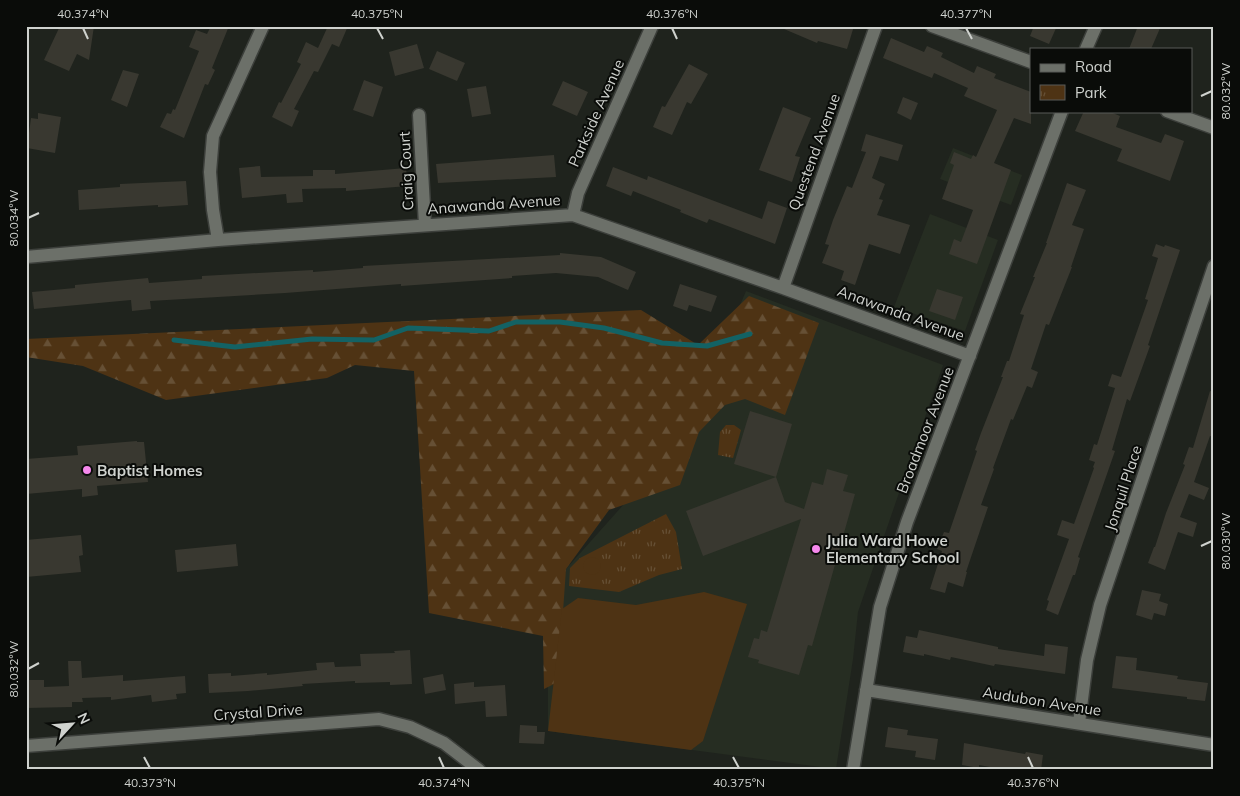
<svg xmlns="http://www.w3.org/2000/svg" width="1240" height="796" viewBox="0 0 1240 796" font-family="Mulish,sans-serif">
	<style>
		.built { fill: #262d22 }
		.forest { fill: url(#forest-firs) }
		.park { fill: url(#park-tufts) }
		.pitch { fill: #4e3314 }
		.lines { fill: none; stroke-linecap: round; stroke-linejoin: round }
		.stream { stroke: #136264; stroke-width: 5 }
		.building { fill: #393830 }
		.minor-casing { stroke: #3c3f3b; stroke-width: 15 }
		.minor { stroke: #6c7069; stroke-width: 12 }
		.ticks { fill: none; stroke: #cfd2ce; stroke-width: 2 }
		.poi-dot { fill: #f688ec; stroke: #0a0c09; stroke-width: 2 }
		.labels { text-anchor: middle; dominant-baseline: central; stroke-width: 4; stroke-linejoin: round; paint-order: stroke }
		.street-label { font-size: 15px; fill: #cfd2ce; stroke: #0a0c09 }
		.poi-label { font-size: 15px; font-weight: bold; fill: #cfd2ce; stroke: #0a0c09; text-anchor: start }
		.neatline { fill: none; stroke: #cfd2ce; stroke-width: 2 }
		.ticks-label { font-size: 12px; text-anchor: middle; fill: #cfd2ce }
	</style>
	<defs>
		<pattern id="forest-firs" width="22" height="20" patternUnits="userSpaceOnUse" patternTransform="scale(1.25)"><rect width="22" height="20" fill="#4e3314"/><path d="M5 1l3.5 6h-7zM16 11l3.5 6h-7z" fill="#665035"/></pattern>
		<pattern id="park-tufts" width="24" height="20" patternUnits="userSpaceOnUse" patternTransform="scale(1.25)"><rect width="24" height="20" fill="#4e3314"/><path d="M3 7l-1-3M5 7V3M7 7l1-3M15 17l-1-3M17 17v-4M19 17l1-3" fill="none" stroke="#665035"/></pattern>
	</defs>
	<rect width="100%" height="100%" fill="#1f231d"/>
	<path class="built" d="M953,148L1022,175L1011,205L940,179Z
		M930,214L998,240L965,331L894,307Z
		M746,291L943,365L858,612L853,659L836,769L548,731V656L566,569L657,467L709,378Z"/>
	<path class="forest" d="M749,296L819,323L785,415L745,399L725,405L699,432L680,485L609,510L566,569L558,682L544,689L543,636L429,613L414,371L355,365L327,378L166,400L83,366L26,357V339L641,310L698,345Z"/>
	<path class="park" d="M726,425H734L741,430L733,458L718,455L720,432Z
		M666,514L676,532L682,569L659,575L619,592L569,586L570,568L580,558Z"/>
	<path class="pitch" d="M583 566a9 9 0 1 1 18 0a9 9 0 1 1-18 0Z
		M704,592L747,604L703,741L691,750L548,731L562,609L578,598L636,605Z"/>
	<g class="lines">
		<path class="stream" d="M174,340L235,347L312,339L374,340L408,328L489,331L516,322H560L604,328L662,343L707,346L750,334"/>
	</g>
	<path class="building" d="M60,26H94L89,60L77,54L69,71L44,60Z
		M211,26H229L212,68L215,70L208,85L205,84L184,138L160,127L167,113L171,114L173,109L175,110L199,51L189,47L196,30L207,34Z
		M328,26H348L339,47L332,44L318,72L314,71L294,109L299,111L292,127L272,117L279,102L281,103L301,64L297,62L306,42L318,48Z
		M777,26H854L847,49L818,41L817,43Z
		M1034,26H1057L1049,44L1030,36Z
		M1138,26H1161L1151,49H1129Z
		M891,38L924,52L927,46L943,53L941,57L974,73L977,66L996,74L994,78L1031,92V124L1014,118L994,163L1011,170L977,264L949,254L954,239L961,242L973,210L942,199L954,165L950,163L954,152L971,159L973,155L976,157L997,110L964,96L968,88L934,73L932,78L883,58Z
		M417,44L424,68L395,76L389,52Z
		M437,51L465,63L457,81L429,69Z
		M689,64L708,74L691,104L687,102L672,135L653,127L662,106L665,107Z
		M123,70L139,74L127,107L111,100Z
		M364,80L383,87L373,117L353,110Z
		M563,81L588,92L577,116L552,105Z
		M486,86L491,114L472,117L467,89Z
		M903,97L918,103L911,120L897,113Z
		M783,107L811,118L795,156L800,157L792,182L759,170Z
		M1084,111H1108L1120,116L1116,127L1161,143L1165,134L1184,141L1170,181L1117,161L1122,149L1075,131Z
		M38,113L61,117L55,153L27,148L31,118L38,119Z
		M866,134L903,145L898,161L880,156L872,178L885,184L879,199L883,200L877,215L910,225L900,254L869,244L855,285L841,280L844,271L822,263L829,245L825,244L833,220L847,186L852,188L866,152L861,151Z
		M554,155L556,177L438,183L436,164Z
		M260,166L261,177L313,176V170H335V174L406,168L408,186L346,191V188L302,189L303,202L287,203L286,194L242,198L239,168Z
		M613,167L647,180L648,176L762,219L768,201L787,208L775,244L709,219L707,223L680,212L681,210L633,191L631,196L606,186Z
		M186,181L188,205L158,207V205L79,210L78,190L120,187V184Z
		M1067,183L1086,190L1072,225L1084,229L1071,267H1072L1049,325L1046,324L1031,369L1038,372L1032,388L1027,386L1013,420L1011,419L993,468L994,469L981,505L988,507L966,572H967L963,587L948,582L945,593L930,589L942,551L937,549L944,532L949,533L950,530L977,451L975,450L981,433L1003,377H1001L1007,361H1009L1024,315L1020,314L1035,277H1033L1047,243H1046Z
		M1156,244L1164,247L1165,245L1180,250L1148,345L1150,346L1130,401L1127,399L1112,450L1115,451L1078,557L1080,558L1075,575H1073L1058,615L1046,610L1049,601L1047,600L1069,539L1057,535L1062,520L1074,524L1094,468L1093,467L1095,462L1089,460L1094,444L1097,445L1115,388L1108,386L1112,374L1121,377L1148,300L1145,299L1158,258L1152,256Z
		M560,253L601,257L636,272L628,290L598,277L556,273L512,276V278L401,286V284L285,293L150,301L151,309L132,311L131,300L34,309L32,292L75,288V285L148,278L149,283L202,279V276L313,270V272L363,268V266L560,255Z
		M680,284L717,296L711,312L689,305L687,311L673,306Z
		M937,289L963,297L955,320L929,311Z
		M1210,391L1214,392V437L1210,436L1194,482L1209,488L1204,500L1189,494L1180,517L1197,523L1193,537L1178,532L1165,570L1148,563L1154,547H1155L1166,513L1185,465L1183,464L1189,447L1193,448Z
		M750,411L792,424L776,477L734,464Z
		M137,441V442H144L148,482L97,486L98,495L82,497V489L26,494V459L78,455L77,446Z
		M827,469L848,475L843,491L855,494L812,646L808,645L799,675L758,663L759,660L748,657L754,638L759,639L761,630L767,632L801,519L703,556L686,511L776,477L785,502L804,509L812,482L823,485Z
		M81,535L83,555L79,556L81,572L26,577V540Z
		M236,544L238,566L177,572L175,550Z
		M1142,590L1161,594L1159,601L1168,604L1165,616L1154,613L1152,620L1136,615Z
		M919,630L998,647V649L1044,656L1045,644L1068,647L1065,674L995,664L994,666L951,657L950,660L924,654V656L903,652L906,636L917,638Z
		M410,650L412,684L390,685V682L355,683V681L302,684L303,686L248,691L209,693L208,674L231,673V676L267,673V675L317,670L316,663L334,662L335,667L361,666L360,654L395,653L394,651Z
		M1116,656L1137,658L1136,670L1178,676L1177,679L1208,683L1205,701L1187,699V697L1112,688Z
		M68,661H81L82,678L123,675V681L185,676L186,693L176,694L177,699L152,702L151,695L111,700V697L82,698L83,702H72V707L26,708V680H44V687L69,686Z
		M443,674L446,690L425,694L423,678Z
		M474,682V687L505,685L507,716L486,717L485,701L455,704L454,684Z
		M520,725L537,726V732H545L544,744L519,743Z
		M888,727L908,730L907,735L938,739L935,760L915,757L916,751L885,747Z
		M964,743L1025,754L1026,752L1043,755L1041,770H1006L979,765V768L962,765Z"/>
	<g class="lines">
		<g class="minor-casing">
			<path id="minor" d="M932,26L1031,62
				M1086,49L1096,26
				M1167,111L1214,128
				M419,115L425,225
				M573,215L578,193L652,26
				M218,240L213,210L210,172L213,136L263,26
				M26,257L218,240L573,215L783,288L970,356
				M783,288L876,26
				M866,690L1214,745
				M1079,723L1087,660L1100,605L1214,266
				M26,746L379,719L410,727L444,743L479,770
				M853,770L880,607L907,522L1062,111"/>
		</g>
		<use href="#minor" class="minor"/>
	</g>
	<path class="ticks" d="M83,28L88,39M377,28L383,39M672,28L677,39M966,28L972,39M1201,96L1212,91M28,218L39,213M1201,546L1212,541M28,669L39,663M144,757L150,768M439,757L444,768M733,757L739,768M1028,757L1033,768"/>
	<g class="poi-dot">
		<circle cx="87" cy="470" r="5"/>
		<circle cx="816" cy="549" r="5"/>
	</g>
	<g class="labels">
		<g class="street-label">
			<text transform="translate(596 113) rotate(-66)">Parkside Avenue</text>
			<text transform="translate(814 152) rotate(-70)">Questend Avenue</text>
			<text transform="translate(406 171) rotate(-93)">Craig Court</text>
			<text transform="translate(494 204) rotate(-4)">Anawanda Avenue</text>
			<text transform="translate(901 313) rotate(20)">Anawanda Avenue</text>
			<text transform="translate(925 430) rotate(-69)">Broadmoor Avenue</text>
			<text transform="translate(1123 488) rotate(-72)">Jonquil Place</text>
			<text transform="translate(1042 701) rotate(9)">Audubon Avenue</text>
			<text transform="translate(258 712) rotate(-4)">Crystal Drive</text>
		</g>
		<g class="poi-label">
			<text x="97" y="470">Baptist Homes</text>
			<text x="826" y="540">Julia Ward Howe<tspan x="826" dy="17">Elementary School</tspan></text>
		</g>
	</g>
	<rect width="1240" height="796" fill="none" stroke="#0a0c09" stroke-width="55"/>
	<rect x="1030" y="48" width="162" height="65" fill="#0a0c09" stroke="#595b58"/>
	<rect x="1040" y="64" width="25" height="8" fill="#6c7069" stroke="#595b58"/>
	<text x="1075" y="72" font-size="15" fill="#cfd2ce">Road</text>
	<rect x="1040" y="85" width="25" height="15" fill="url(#park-tufts)" stroke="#595b58"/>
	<text x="1075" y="98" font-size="15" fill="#cfd2ce">Park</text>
	<g transform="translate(72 724) rotate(64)" stroke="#0a0c09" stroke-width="4" paint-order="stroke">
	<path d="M0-4L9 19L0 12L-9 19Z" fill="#cfd2ce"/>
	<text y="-8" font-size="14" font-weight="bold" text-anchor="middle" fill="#cfd2ce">N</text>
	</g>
	<rect x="28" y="28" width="1184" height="740" class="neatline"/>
	<g class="ticks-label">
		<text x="83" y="18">40.374°N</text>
		<text x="377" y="18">40.375°N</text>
		<text x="672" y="18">40.376°N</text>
		<text x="966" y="18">40.377°N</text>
		<text transform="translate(1226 91) rotate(-90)" y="4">80.032°W</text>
		<text transform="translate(14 218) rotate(-90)" y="4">80.034°W</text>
		<text transform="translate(1226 541) rotate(-90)" y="4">80.030°W</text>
		<text transform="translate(14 669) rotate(-90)" y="4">80.032°W</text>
		<text x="150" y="787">40.373°N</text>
		<text x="444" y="787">40.374°N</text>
		<text x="739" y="787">40.375°N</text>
		<text x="1033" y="787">40.376°N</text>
	</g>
</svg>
